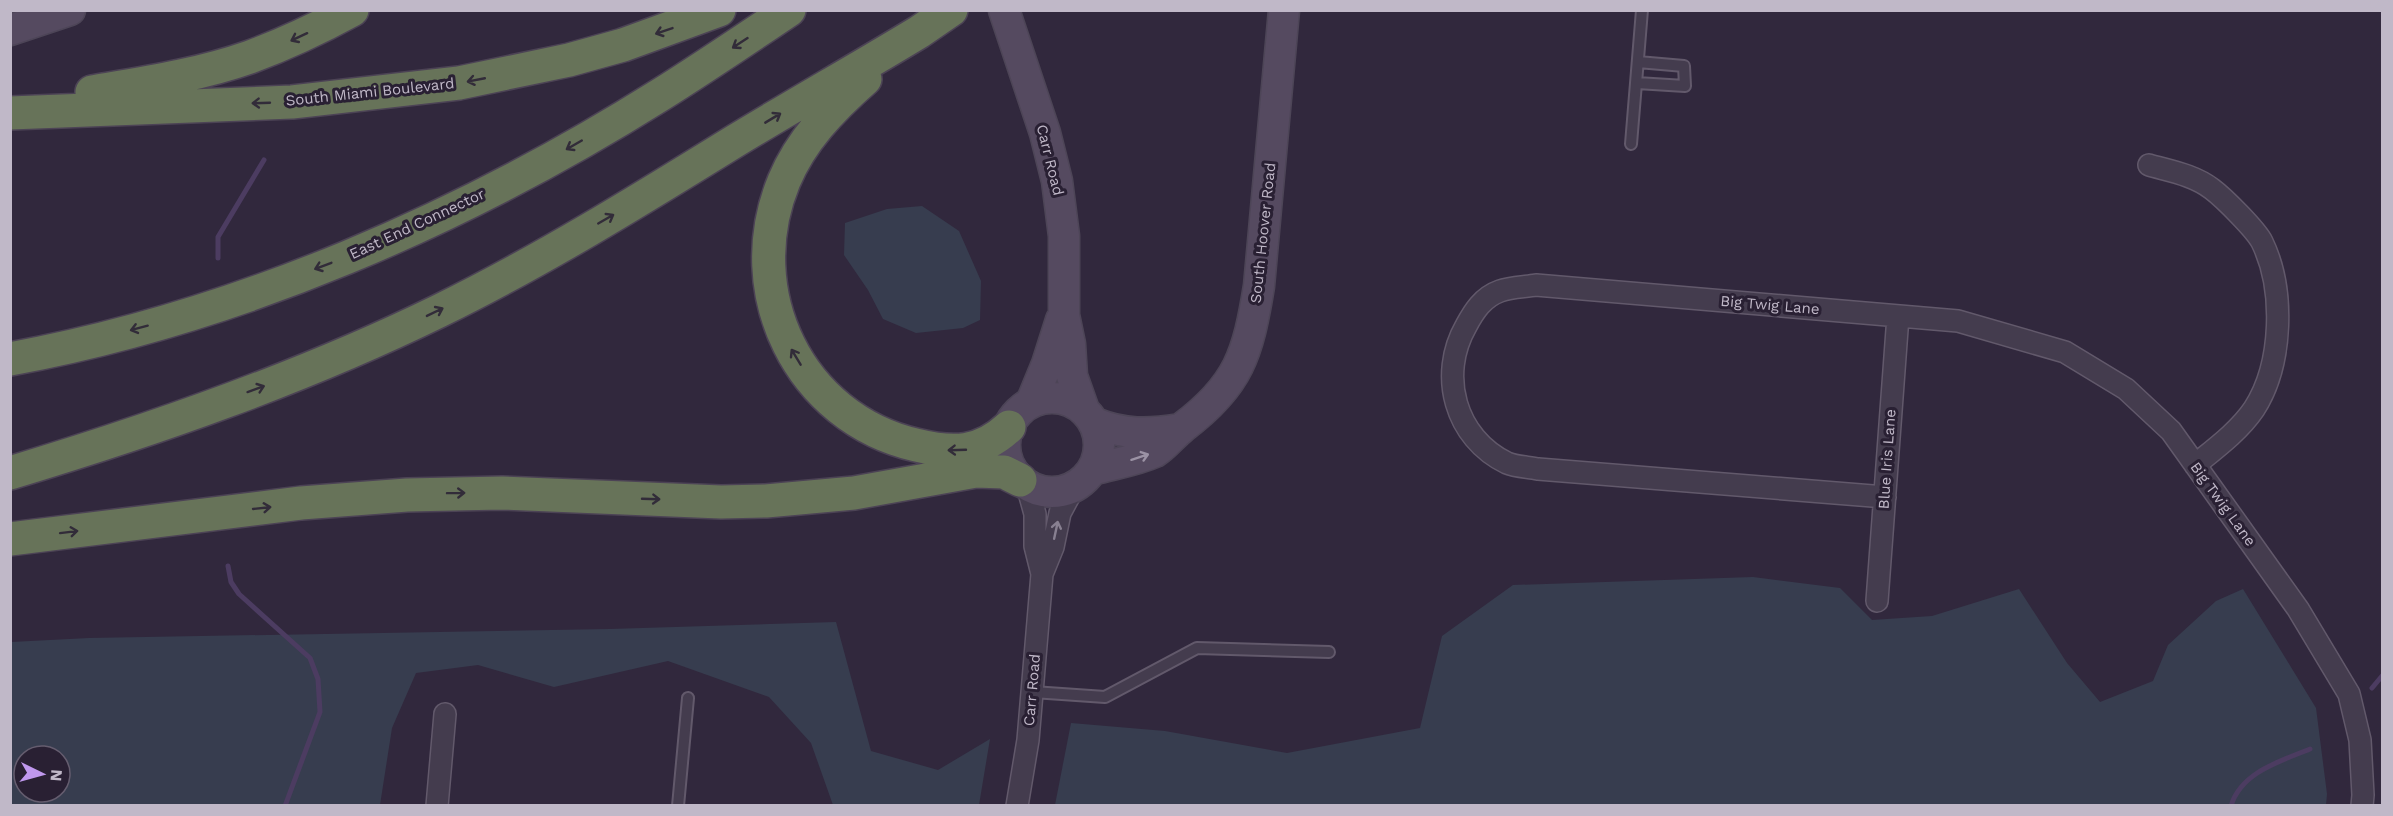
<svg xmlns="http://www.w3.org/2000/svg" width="2393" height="816" viewBox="0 0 2393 816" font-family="'Work Sans',sans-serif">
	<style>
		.green { fill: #373d4f; fill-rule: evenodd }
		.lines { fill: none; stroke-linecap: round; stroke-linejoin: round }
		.stream { stroke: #4c3c61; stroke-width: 5 }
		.lane-casing { stroke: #62596b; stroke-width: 14 }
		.street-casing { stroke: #62596b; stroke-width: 24 }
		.secondary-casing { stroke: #4d4557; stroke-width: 33 }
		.highway-casing { stroke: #4c4355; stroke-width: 36 }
		.lane { stroke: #443c4e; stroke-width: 10 }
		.street { stroke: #443c4e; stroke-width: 21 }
		.secondary { stroke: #554a60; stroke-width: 30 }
		.highway { stroke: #677359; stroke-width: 33 }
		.oneway { stroke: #322c39 }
		.oneway2 { stroke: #9b92a4 }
		.oneway3 { stroke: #888091 }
		.labels { text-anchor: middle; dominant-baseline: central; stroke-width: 6; stroke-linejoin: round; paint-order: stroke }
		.street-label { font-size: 15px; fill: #c0b8c8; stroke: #292033 }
	</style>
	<rect width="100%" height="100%" fill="#31283d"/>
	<path class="green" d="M922,206L959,231L981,281L980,320L963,328L916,333L883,319L868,290L844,255L845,223L887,209Z
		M1753,577L1840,588L1872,620L1932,616L2019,589L2067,663L2100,702L2153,681L2168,645L2216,601L2243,589L2316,708L2327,794L2326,805H1055L1071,723L1165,731L1287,753L1420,728L1442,636L1513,585Z
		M836,622L871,751L938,770L990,739L979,805L890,806L882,804L880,806L833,805L811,743L769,697L668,661L554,687L478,665L416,673L392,728L380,805H11V642L89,638L610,629ZM24,756H60V792H24Z"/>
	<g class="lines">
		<path class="stream" d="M218,258V237L264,160
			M228,566L231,582L239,594L310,658L318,679L320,712L285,806
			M2372,688L2382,676
			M2231,806C2241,772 2281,761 2310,749"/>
		<g class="lane-casing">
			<path id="lane" d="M1637,83L1685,86L1684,66L1638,62
				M1631,144L1642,10
				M1033,692L1105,697L1197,648L1329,652
				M678,806L688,698"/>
		</g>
		<g class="street-casing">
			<path id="street" d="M2149,165C2170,171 2194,175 2212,189C2224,198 2256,230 2262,242C2285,289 2283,364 2254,409C2239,431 2216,448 2195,465
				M1027,485L1035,514V546L1042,574
				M1885,497L1538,469C1529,467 1516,467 1507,463C1455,438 1438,375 1466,326C1474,311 1483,297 1500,291C1511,287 1525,287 1536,285L1958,321L2065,352L2126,389L2171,431L2298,609L2349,694L2360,740L2363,795L2362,806
				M1877,601L1898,316
				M437,806L445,714
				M1017,806L1028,740L1042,574L1053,547L1060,513L1074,487"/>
		</g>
		<g class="secondary-casing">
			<path id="secondary" d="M1004,10L1045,133L1057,181L1064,236V315L1070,344L1072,376L1084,410
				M10,30L70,10
				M1005 445a47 47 0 1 1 94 0a47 47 0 1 1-94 0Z
				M1031,403L1047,364L1061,320
				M1095,423C1124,435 1149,434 1180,429
				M1092,470C1113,464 1135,461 1155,452C1165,446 1173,435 1183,427C1239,385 1248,354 1259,286L1284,10"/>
		</g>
		<g class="highway-casing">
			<path id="highway" d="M865,79C832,108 801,140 784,181C738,292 799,418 916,445C953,454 980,454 1009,427
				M92,92C145,83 199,75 250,57C285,44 319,28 352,10
				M10,113L292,102L459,83L569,60L623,45L719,10
				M10,359C238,317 464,218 660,95C703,68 746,39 789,10
				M10,473C156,429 302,378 439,311C541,261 638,201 735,141C796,104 858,69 919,32L951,10
				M10,539L301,503L407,495L502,493L721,502L766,501L854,493L976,471L1004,472L1020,480"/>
		</g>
		<use href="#lane" class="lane"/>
		<use href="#street" class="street"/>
		<use href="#secondary" class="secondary"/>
		<use href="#highway" class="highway"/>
	</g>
	<defs><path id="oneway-shaft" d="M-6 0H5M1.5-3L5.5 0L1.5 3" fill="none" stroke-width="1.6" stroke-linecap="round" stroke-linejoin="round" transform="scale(1.5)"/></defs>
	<g class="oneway">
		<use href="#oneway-shaft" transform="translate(664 31) rotate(161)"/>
		<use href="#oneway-shaft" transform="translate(299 37) rotate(155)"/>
		<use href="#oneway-shaft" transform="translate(740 43) rotate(147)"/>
		<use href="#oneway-shaft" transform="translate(476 80) rotate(169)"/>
		<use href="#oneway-shaft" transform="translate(261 103) rotate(178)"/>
		<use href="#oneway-shaft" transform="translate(773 118) rotate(-31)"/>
		<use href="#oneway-shaft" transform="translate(574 145) rotate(150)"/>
		<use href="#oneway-shaft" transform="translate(606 219) rotate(-30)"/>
		<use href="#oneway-shaft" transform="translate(323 266) rotate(159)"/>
		<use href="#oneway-shaft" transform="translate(435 312) rotate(-26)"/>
		<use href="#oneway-shaft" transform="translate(139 328) rotate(165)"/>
		<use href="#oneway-shaft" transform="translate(796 357) rotate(-121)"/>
		<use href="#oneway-shaft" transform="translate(256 389) rotate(-20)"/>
		<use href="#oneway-shaft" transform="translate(957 450) rotate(178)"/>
		<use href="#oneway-shaft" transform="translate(456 493) rotate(-1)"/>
		<use href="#oneway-shaft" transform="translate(651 499) rotate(2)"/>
		<use href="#oneway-shaft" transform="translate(262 508) rotate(-6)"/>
		<use href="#oneway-shaft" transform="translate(69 532) rotate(-7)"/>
	</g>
	<use class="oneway2" href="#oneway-shaft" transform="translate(1140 457) rotate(-18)"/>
	<use class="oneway3" href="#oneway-shaft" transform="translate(1056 530) rotate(-78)"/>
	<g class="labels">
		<g class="street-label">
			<text transform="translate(370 92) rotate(-6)">South Miami Boulevard</text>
			<text transform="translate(1050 160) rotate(76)">Carr Road</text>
			<text transform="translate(417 224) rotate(-25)">East End Connector</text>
			<text transform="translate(1263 233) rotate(-84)">South Hoover Road</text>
			<text transform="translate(1770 305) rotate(5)">Big Twig Lane</text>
			<text transform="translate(1887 459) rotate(-86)">Blue Iris Lane</text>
			<text transform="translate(2223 504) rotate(54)">Big Twig Lane</text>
			<text transform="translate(1032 690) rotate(-85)">Carr Road</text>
		</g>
	</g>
	<rect width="2393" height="816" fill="none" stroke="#c0b8c8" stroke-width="24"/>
	<g transform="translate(42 774) rotate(95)"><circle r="28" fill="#292033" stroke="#655d6f" stroke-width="1.5"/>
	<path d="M0-4.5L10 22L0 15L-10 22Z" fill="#c098ee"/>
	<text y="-9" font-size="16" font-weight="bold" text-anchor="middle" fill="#c0b8c8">N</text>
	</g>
</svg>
